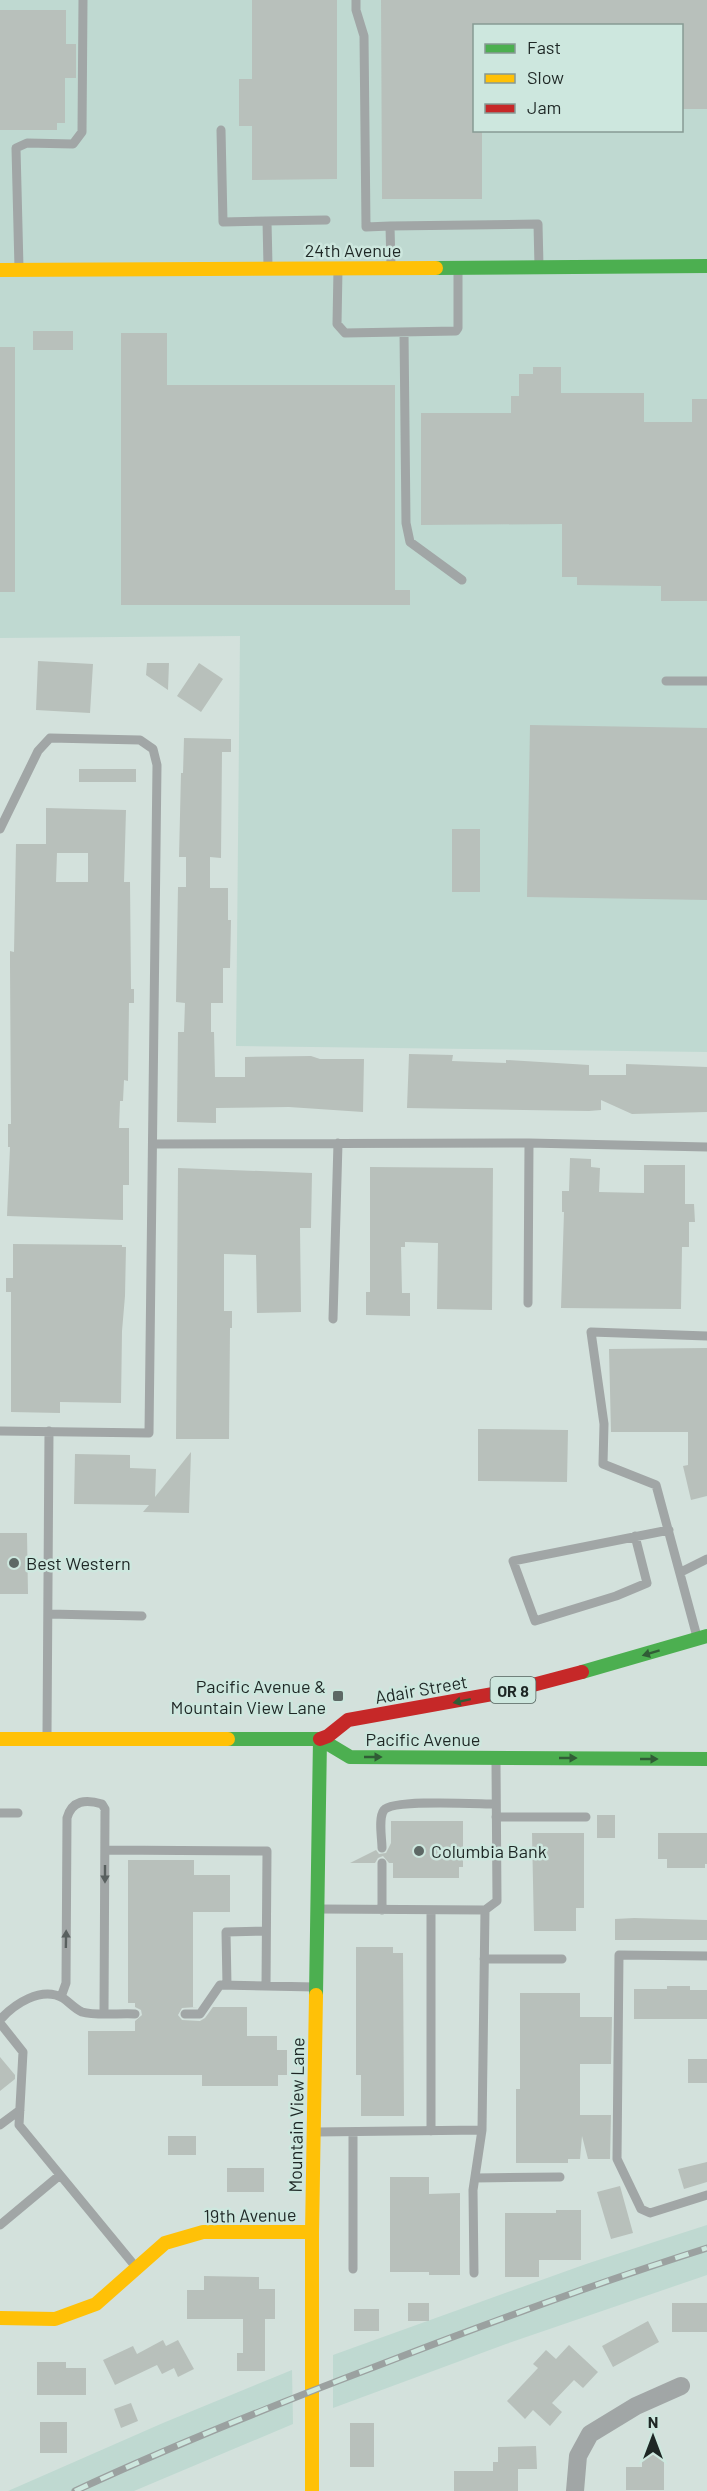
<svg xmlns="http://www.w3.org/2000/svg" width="707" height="2491" viewBox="0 0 707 2491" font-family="Barlow,sans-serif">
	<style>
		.built { fill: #bfd9d1; fill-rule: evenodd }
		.building { fill: #b8c0bb; fill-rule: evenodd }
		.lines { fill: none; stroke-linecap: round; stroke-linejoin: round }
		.lane { stroke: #a1a6a6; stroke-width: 9 }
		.street { stroke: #a1a6a6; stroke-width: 18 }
		.fast { stroke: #4caf50; stroke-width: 14 }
		.slow { stroke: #ffc107; stroke-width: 14 }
		.jam { stroke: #c62828; stroke-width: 14 }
		.rail-casing { stroke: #9ba1a0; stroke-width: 7 }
		.rail { stroke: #cde7de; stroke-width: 4.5; stroke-dasharray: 14; stroke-linecap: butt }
		.oneway { fill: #305d36 }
		.oneway2 { fill: #59605f }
		.poi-dot { fill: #5d6865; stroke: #cde7de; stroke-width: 2 }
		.labels { text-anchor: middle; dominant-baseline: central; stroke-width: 5; stroke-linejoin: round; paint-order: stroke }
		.shield { fill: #cde7de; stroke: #52615c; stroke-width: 1.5 }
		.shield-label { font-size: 16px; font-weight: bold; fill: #1e2725 }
		.street-label { font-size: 18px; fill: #1e2725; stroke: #cde7de }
		.poi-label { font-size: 18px; fill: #1e2725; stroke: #cde7de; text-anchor: start }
	</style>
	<rect width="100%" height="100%" fill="#d3e1dc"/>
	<path class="built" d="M0,0H707V1052L236,1046L240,636L0,638ZM474,26H682V130H474Z
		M707,2225V2275L506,2344L333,2408V2355L586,2264Z
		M292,2370L293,2424L134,2491H8L163,2423Z"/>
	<path class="building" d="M252,0H337V179L252,180V126H239V79H252Z
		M381,0H707V109H681V26H474V130H482V199H382Z
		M0,10H66V44H76V78H65V123H57V130H0Z
		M33,331H73V350H33Z
		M121,333H167V385H395V590H410V605H121Z
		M0,347H15V592H0Z
		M533,367H561V393H644V422H692V399H707V601H661V586L577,585V577H562V524L421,525V413H511V396H519V374H533Z
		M38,661L93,664L90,713L36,710Z
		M147,663H169L168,690L146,675Z
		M199,663L223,679L201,712L177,696Z
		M530,725L707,728V900L527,897Z
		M184,738L231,739V752H222L221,858L210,857V888H228V920H231L230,968H223V1003H211V1032H214L215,1077H245V1057L311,1056L320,1059H364L363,1112L289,1107L216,1108V1123L177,1122L178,1032H184L185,1003L176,1002L178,887H186V857H179L181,773H183Z
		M79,769H136V782H79Z
		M46,808L126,810L124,882H130L131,989H134V1003H129L128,1081L124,1080L123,1101H120L119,1128H129V1185H123V1220L7,1216L10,1147H8V1124H11L10,965V951L14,952L16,844H46ZM57,853H88V882H56Z
		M452,829H480V892H452Z
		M409,1054L453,1055L452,1061L506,1063V1060L589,1065V1075H626V1064L707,1067V1112L632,1114L601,1100V1110L589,1111L407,1108Z
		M570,1158L591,1159V1167L600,1168L599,1192L644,1193V1165H685V1204H694L695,1222H689V1247H682L681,1309L561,1308L564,1212H562V1191H569Z
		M370,1167L493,1168L492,1310L437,1309L438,1243L405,1242V1247H401L402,1293H410V1316L366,1315V1292H370Z
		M178,1168L312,1173L311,1228H300L301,1312L257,1313L256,1255L224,1254V1311H232V1328H230L229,1439H176Z
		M13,1244L122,1245V1247H126L125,1296L122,1331L121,1403L60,1402V1413L11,1412V1292H6V1278H13Z
		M707,1348V1496L691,1500L683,1466L688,1465V1432H611L609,1349Z
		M478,1429L568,1430L567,1482L478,1481Z
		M191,1452L189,1513L143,1512L149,1505L74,1504L75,1454L130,1455V1468L156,1469L155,1497Z
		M0,1533H27L28,1594H0Z
		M597,1815H615V1838H597Z
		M391,1821H463V1867H459V1878H393V1863H389L383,1856L378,1858L375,1863H350L376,1850L379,1854L386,1853L391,1843Z
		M532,1833H584V1908H576V1931H534Z
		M658,1833H707V1864H705V1868H667V1859H658Z
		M128,1860H194V1875H230V1912H193V2007H197L182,2008L178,2015L182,2020L200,2021L205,2018L213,2007H247V2036H277V2050H287V2075H278V2086H202V2075H88V2031H135V2021L142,2015L141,2010L135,2007V2003H128Z
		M634,1918L707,1920V1940H615V1919Z
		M356,1947H393V1953H403L404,2116H361V2075H356Z
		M667,1986H690V1990H707V2019H634V1989H667Z
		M520,1993H580V2017H612L611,2064H580V2115H611L610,2159H588L582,2136L580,2159H568V2163H516V2089H520Z
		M0,2057L15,2075V2079L0,2091Z
		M688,2059H707V2083H688Z
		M168,2136H196V2155H168Z
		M707,2162V2182L684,2189L678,2169Z
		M227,2168H264V2192H227Z
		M390,2177H429V2194L460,2193V2275H429V2272H390Z
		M620,2186L633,2233L611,2239L597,2192Z
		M556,2210H581V2260H539V2277H505V2213H556Z
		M204,2276L259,2277V2289H275V2319H265V2371H237V2353H243V2319H187V2290H204Z
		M408,2303H429V2321H408Z
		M672,2303H707V2332H672Z
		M354,2309H379V2331H354Z
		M648,2321L659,2342L613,2367L602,2346Z
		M163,2340L166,2346L178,2340L194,2369L178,2377L174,2368L162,2374L157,2365L115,2385L103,2360L133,2346L137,2354Z
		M569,2345L598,2372L583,2388L574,2380L552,2403L562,2412L550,2426L533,2410L525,2419L507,2401L538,2368L533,2364L546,2350L556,2359Z
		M37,2362H66V2368H86V2395H37Z
		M131,2403L138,2421L121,2428L114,2409Z
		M40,2422H67V2453H40Z
		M350,2423H374V2467H350Z
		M536,2446L537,2469H518V2491H454V2471H493V2462H498V2447Z
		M642,2455H664V2490H626V2467H642Z"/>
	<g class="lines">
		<path class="lane" d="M356,0V10L364,36L366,227L390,226L391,265
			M221,130L223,222L267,221
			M390,226L538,224L539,266
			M268,266L267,221L326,220
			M19,268L16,148L27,143L73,144L82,132L83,0
			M338,269L337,324L345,333L456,331L458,328V269
			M404,332L406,523L410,542L462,580
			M666,681H707
			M0,829L38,751L50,738L140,740L153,749L157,765L149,1433L0,1431
			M153,1144L529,1143L707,1147
			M528,1303L529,1143
			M333,1319L338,1143
			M635,1536L647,1583L616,1596L535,1621L513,1561L669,1530
			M681,1572L707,1559
			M48,1614L142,1616
			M696,1633L656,1485L603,1464L604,1424L591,1332L707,1336
			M47,1734L49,1431
			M0,1813H18
			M496,1817H586
			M382,1848C382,1838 378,1818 384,1810C393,1799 478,1804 496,1804
			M105,1850L267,1851L266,1986
			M320,1909L485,1910L482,2130
			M382,1910V1863
			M485,1910L497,1901L496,1763
			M707,1956L619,1955L617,2159L641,2209L650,2213L707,2195
			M484,1959H562
			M227,1985L226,1932L266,1931
			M61,1997L66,1983L67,1818C72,1800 86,1799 102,1804L105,1809L104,2013
			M185,2014H200L220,1985L315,1987
			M0,2020C14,2004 41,1986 63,1998C69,2002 75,2009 82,2012C95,2016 121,2013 135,2014
			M0,2023L23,2052L19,2125L135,2266
			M0,2125L20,2110
			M431,2131V1910
			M316,2132L482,2130L473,2190L474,2273
			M353,2132V2269
			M475,2178L560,2177
			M0,2225L60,2175"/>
		<path class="street" d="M575,2491L578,2456L590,2434L636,2406L681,2386"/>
		<path class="fast" d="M436,268L707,266
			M582,1672L707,1636
			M228,1739H320L350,1757L707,1759
			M316,1995L320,1739"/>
		<path class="slow" d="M0,270L436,268
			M0,1739H228
			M0,2318L55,2319L96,2304L165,2243L203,2232H312
			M312,2491V2232L316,1995"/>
		<path class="jam" d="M320,1739L328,1736L348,1720L510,1691L582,1672"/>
		<g class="rail-casing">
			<path id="rail" d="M75,2491C171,2446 269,2407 369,2369C480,2326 593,2284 707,2248"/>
		</g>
		<use href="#rail" class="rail"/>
	</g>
	<defs><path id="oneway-solid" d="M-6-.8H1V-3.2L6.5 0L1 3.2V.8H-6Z" transform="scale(1.5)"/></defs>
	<g class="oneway">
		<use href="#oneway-solid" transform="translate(651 1653) rotate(163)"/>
		<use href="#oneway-solid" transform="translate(462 1701) rotate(168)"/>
		<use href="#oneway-solid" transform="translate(373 1757)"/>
		<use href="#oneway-solid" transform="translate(568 1758)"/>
		<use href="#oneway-solid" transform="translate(649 1759)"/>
	</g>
	<g class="oneway2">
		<use href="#oneway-solid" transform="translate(105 1874) rotate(90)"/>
		<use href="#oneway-solid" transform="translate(66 1939) rotate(-89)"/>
	</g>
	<g class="poi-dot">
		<circle cx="14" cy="1563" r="6"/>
		<rect x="332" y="1690" width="12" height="12" rx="3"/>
		<circle cx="419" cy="1851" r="6"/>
	</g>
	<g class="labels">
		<rect class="shield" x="490.5" y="1677" width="45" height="26" rx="4.5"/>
		<g class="shield-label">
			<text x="513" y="1690">OR 8</text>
		</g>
		<g class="street-label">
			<text x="353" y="250">24th Avenue</text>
			<text transform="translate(421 1689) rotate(-10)">Adair Street</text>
			<text x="423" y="1739">Pacific Avenue</text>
			<text transform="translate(296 2115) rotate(-89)">Mountain View Lane</text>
			<text transform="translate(250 2215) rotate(-1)">19th Avenue</text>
		</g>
		<g class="poi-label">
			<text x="26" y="1563">Best Western</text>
			<text x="326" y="1686" text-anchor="end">Pacific Avenue &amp;<tspan x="326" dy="21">Mountain View Lane</tspan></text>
			<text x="431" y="1851">Columbia Bank</text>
		</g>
	</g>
	<rect x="473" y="24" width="210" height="108" fill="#cde7de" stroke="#879a94" stroke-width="1.5"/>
	<rect x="485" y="44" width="30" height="9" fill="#4caf50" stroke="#879a94" stroke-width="1.5"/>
	<text x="527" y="54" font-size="18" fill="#1e2725">Fast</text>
	<rect x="485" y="74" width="30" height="9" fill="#ffc107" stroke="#879a94" stroke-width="1.5"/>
	<text x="527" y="84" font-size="18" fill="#1e2725">Slow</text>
	<rect x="485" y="104" width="30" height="9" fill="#c62828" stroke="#879a94" stroke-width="1.5"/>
	<text x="527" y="114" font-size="18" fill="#1e2725">Jam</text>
	<g transform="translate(653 2437)" stroke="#cde7de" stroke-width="4.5" paint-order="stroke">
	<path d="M0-4.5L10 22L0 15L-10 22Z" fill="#1e2725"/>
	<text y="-9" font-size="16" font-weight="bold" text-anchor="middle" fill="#1e2725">N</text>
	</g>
</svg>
